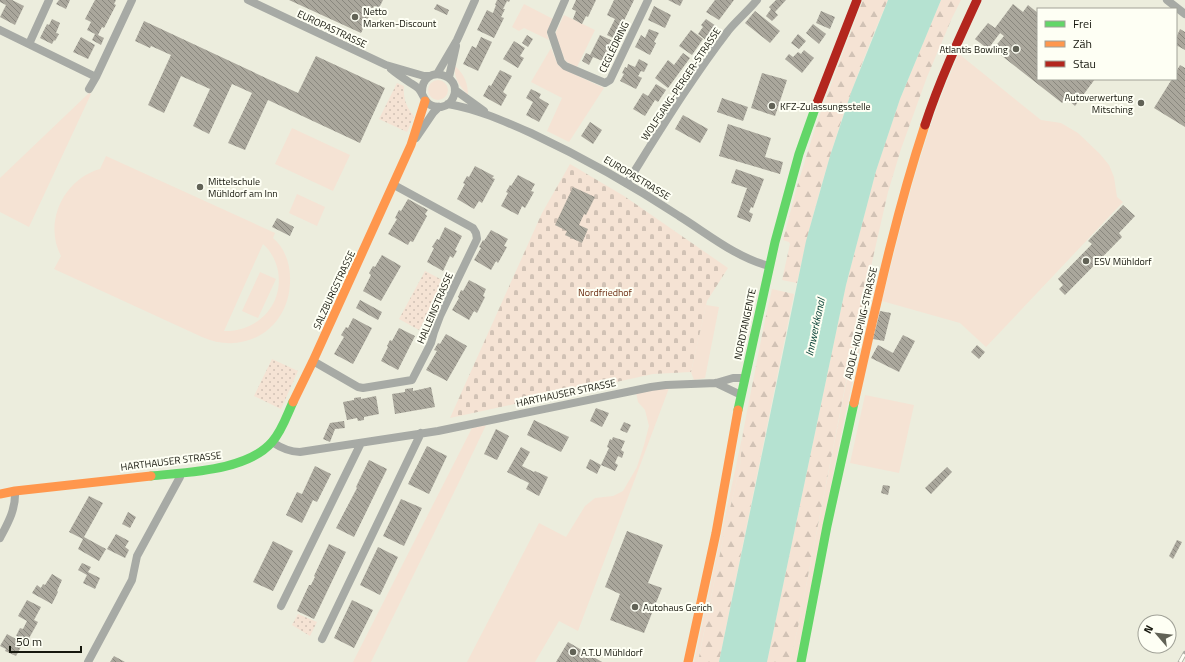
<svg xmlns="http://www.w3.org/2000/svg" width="1185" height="662" viewBox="0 0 1185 662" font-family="'Titillium Web',sans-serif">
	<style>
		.grass { fill: #f5e3d4; fill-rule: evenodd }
		.forest { fill: url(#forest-firs) }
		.cemetery { fill: url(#cemetery-stones) }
		.park { fill: url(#park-dots) }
		.water { fill: #b5e2d1 }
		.building { fill: url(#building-back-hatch) }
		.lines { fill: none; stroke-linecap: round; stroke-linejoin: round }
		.street { stroke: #a7aaa5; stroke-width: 8 }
		.fast { stroke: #63d668; stroke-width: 9 }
		.slow { stroke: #ff974d; stroke-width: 9 }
		.jam { stroke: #b3261e; stroke-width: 9 }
		.rail-casing { stroke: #abada4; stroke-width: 4.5 }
		.rail { stroke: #fefff4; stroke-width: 3; stroke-dasharray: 9; stroke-linecap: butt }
		.poi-dot { fill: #616256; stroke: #fefff4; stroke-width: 1.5 }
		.labels { text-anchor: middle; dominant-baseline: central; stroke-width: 4; stroke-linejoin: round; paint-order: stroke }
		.poi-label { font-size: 10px; fill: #16170d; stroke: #fefff4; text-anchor: start }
		.street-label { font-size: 10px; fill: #16170d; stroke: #fefff4 }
		.park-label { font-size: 10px; fill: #6a2b10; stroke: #fefff4 }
		.water-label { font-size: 11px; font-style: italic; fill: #0e453a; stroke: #fefff4 }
	</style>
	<defs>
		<pattern id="forest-firs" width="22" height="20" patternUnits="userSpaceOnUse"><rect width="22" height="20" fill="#f5e3d4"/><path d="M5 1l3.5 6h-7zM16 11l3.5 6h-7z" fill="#d1c2b5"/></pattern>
		<pattern id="cemetery-stones" width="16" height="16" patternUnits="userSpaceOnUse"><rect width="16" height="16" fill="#f5e3d4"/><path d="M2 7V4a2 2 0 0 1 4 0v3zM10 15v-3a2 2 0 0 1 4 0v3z" fill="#d1c2b5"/></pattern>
		<pattern id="park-dots" width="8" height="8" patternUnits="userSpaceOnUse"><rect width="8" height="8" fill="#f5e3d4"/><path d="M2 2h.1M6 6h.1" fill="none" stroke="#d1c2b5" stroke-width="1.8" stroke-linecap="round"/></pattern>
		<pattern id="building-back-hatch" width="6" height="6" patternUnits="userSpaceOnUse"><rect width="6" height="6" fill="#aaa79c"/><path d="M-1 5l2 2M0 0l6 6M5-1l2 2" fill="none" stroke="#89877e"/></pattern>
	</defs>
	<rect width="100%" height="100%" fill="#eceddd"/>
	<path class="grass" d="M524,4L553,19L547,34L549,40L524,28L519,31L512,27Z
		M564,15L595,30L577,67L567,62L565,60L555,35L556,32Z
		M551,48L558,65L563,69L604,88L569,142L547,131L562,98L531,82Z
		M959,54L1041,120L1061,123L1078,133L1100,154L1109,165L1114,177L1117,197L1123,202L986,347L960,323L882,301C903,218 923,133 959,54Z
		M455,66C464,74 468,83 468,95C460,87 453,77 455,66Z
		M428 90a10 10 0 1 1 20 0a10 10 0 1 1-20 0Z
		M89,93L91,94L29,227L0,212V178Z
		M292,128L350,155L333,191L275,164Z
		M106,156L275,233L273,238C284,247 290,263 290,277C292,326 247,357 202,337L54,269L61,256C43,222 64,179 100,169ZM263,244C271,251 276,261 278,271C284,305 257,332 224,331Z
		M297,194L325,207L317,226L289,213Z
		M260,272L276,279L258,318L242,311Z
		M706,305L719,307L705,378L694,380L691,372Z
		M860,313L866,318L840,440L796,662H790L798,627Z
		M669,388L578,631L559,621L535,662H467L539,523L566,537L585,506L595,498L613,496L623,491L637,467L644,445L649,426L645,410L638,402L636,392Z
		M865,395L914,405L899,473L850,463Z
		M486,425L460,480L371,662H353L472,428Z
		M743,433L740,466L724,534L699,656L698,662H694Z"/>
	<path class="forest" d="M863,0H888C848,91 818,186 797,283L782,280L790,244L789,242L783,240L798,183L817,122Z
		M941,0H961L952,18L927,77L901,149L888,192L854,341L798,627L790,662H767L846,285L876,171L900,99Z
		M772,289L794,294L719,662H698L724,534L740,466L743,432L765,320Z"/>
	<path class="cemetery" d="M570,164L624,196L728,268L707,301L691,372L653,374L450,418L542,213Z"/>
	<path class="park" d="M397,83L404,86C403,98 406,107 414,116L407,132L379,119Z
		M425,271L450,284L435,313L430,310L419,330L399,319Z
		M272,359L298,371L281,409L254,396Z
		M298,614L317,622L310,636L292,625Z"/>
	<path class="water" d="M888,0H941L900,99L876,171L846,285L767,662H719L806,241L830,156L852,90Z"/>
	<path class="building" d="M0,0H12L24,6L15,25L0,17L6,5L0,2Z
		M59,0H70L66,9L56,4Z
		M95,0H116L114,4L116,5L104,28L102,27L98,35L104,38L101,45L92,40L95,34L87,30L91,22L85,19Z
		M289,0H383L379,8L374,6L361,33Z
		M497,0H510L509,2L507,1L503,9H505L501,17L504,18L494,38L477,30L487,10L493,13L496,5H495Z
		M576,0H596L588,17L586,16L582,24L573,19L576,11L572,9Z
		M614,0H634L615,39L607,35L615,19L607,15Z
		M668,0H683L680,6Z
		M715,0H734L719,20L706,12Z
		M776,0H786L775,12L778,15L772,21L766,16L771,9L769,7Z
		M437,4L449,10L447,15L434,9Z
		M1013,4L1023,12L1028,5L1038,13V79H1095L1075,106L1066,98L1062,103L993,49L1004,36L1000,33L988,49L975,39L988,23L995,28Z
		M654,6L671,15L665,28L648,20Z
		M755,11L780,31L770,43L745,23Z
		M821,11L835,17L830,29L816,23Z
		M52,19L60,23L56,33L59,34L55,41L54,40L52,44L40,38L47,24L49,25Z
		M706,19L716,26L706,40L698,34L703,27L701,25Z
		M144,21L298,93L316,56L385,88L360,143L268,100L245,150L228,143L252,93L232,84L209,134L193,126L210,89L181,76L164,113L148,105L171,55L151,46L150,48L135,41Z
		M813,24L826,34L819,44L806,33Z
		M649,29L659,33L654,42L656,43L650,55L635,47L641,35L645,38Z
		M1180,29L1185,32V50L1176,45V38Z
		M691,30L703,39L692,55L679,46Z
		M798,34L806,41L799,49L791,43Z
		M527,35L533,39L528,47L522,43Z
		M600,35L615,42L605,62L593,57L589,65L582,61L586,53L590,55Z
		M81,37L95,45L88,59L73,52Z
		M481,37L492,42L478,71L463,64L472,46L476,48Z
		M514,41L525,48L520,56L524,58L518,68L503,59Z
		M804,50L814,58L802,73L785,59L789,54L793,57L798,52L801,54Z
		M683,53L690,58L668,88L655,78L668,60L674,65Z
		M639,59L648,64L644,72L641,71L638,76L642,78L636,89L620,81L624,74L622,73L625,67L627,68L628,64L635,67Z
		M1180,65L1185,68V127L1154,108L1172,79H1176V72Z
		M500,70L512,76L503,92L507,95L501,106L483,96L489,85L491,86Z
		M762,73L787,80L775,116L751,108Z
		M656,84L666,90L658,102L655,100L645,116L633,109L643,93L648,96Z
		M531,89L541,94L539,98L549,104L539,122L526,115L533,102L526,98Z
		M722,98L748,107L743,121L717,112Z
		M683,115L708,129L700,143L675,129Z
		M590,122L602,130L593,144L581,136Z
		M728,124L771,138L765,157L783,162L780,174L719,156Z
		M475,166L494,176L492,178L495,179L482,203L479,201L474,209L457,199L465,184L463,183L467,176L469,177Z
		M736,169L764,179L753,208L751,207L749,212L753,214L750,222L737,217L747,188L731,183Z
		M518,175L535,184L531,191L534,192L525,208L522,206L518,215L501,206L508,193L506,192L510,185L511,186Z
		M573,187L595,197L586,215L584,214L579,225L588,229L582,243L565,235L567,231L555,225Z
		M408,199L428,210L425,214L427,216L413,242L410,241L408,245L388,234L397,219L395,218L399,210L401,211Z
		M1123,205L1135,216L1119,233L1122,237L1065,295L1059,289L1063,285L1058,279L1092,244L1088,241Z
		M277,218L294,227L290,236L272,227Z
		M445,227L462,236L455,250L457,251L453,258L450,256L443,271L427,262L434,248L432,247L437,239L439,240Z
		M491,230L508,239L504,246L507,247L498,263L496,261L491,270L474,260L481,248L479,247L483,240L484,241Z
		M382,255L401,266L381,301L363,291L371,275L369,273L373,266L375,267Z
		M469,280L486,289L483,296L485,297L477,313L474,311L469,320L452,310L459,298L458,297L461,290L463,291Z
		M360,300L382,312L378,320L356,308Z
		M880,311L891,313L884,341L873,339Z
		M353,318L372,328L353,364L334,354L344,337L341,335L346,327L348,328Z
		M399,328L415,336L398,370L381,361L388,347L387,346L390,340L392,341Z
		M446,334L467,346L447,381L426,370L437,351L434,350L438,343L440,344Z
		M903,335L915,341L899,372L871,358L878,345L893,353Z
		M977,345L985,352L979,359L971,352Z
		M431,387L435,407L395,414L392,394L405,392V389L413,388V391Z
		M376,396L379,414L364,417V420L358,421L357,418L347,420L343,402L354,400V398L361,397V399Z
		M596,408L609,413L602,427L590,421Z
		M534,420L569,437L561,452L527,435Z
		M344,421L345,428L335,429L330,442L323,439L330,423Z
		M624,422L631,425L627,433L620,430Z
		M496,429L509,436L497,460L484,454Z
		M613,437L625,441L621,450L624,452L622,458L618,456L615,463L618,465L615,471L601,465L609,448L607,447L610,439L612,440Z
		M427,446L447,456L429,494L408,484Z
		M521,447L530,452L522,466L534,472L535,471L548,477L539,496L526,489L529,483L507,472Z
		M590,459L601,465L597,474L586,468Z
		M369,460L387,469L354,537L336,528L357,488L356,487Z
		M315,466L331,474L317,502L313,500L302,523L286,515L297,492L302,494Z
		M947,467L952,472L931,494L925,488Z
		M883,485L890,486L888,495L881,493Z
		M89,496L103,503L84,537L106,549L99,561L78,549L83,539L69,532Z
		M401,499L422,508L404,546L383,536Z
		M128,512L136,517L130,528L122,524Z
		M627,531L663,545L648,583L662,588L644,633L610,620L620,594L605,587Z
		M116,534L129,541L125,547L129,550L125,558L107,549Z
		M1177,540L1182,542L1173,559L1169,556Z
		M273,541L293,551L273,591L253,582Z
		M329,544L346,552L314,619L297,611L309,585H311L315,577L314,576Z
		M378,547L398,557L380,595L360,585Z
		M82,563L91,567L88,572L100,578L95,589L83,583L87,575L78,570Z
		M52,574L62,580L57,591L58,592L52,604L32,593L37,585L41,588L43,584L45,585Z
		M27,600L41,607L34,620L38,622L27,642L16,636L20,628L23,629L27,621L18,616Z
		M352,600L373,610L354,648L334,638Z
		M7,634L23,643L16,656L5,651L6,649L0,646Z
		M568,642L602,662H556Z
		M114,656L125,662H110Z"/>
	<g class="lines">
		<path class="street" d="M248,0L386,65L424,76H430
			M565,0L551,32L561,62L565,66L605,83L610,80L648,0
			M1167,0L1185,14
			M0,30L96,77
			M29,44L49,0
			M391,69C397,74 403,78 409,82C412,84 416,86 419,89C423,94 424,100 429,104C433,107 437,107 441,107C446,106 451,103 453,98C465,74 421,62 422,93
			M437,74L457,40L475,0
			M449,77L456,46
			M89,89L96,77L132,0
			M455,90L484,111
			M448,104C477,109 504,121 531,133C582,157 632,185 679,216C708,234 735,257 769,266
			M416,138L433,113L439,107
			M627,183C659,132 691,79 728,31C737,20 748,11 757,0
			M313,361L358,387L363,388L412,380L431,343L434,332L440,316L477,239L476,233L473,228L394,185
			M716,383L741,395
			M272,442C281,448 289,452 300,452L438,431L651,387L666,385L716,383L733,378H745
			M0,538C8,523 16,509 15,491
			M281,606L361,443
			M322,639L421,433
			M88,662L132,580L137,556L180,477V473"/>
		<path class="fast" d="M738,410L775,242L799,154L817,103
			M151,476C187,472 247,471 272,442C282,431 287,415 293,402
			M801,662L827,526L854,403"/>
		<path class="slow" d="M293,402L313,361L411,145L425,101
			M854,403C875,310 895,216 925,125
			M0,494L15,491L151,476
			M688,662L716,533L738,410"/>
		<path class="jam" d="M817,103L857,0
			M925,125C939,82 958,41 977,0"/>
		<g class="rail-casing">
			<path id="rail" d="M1180,662L1185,653"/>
		</g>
		<use href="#rail" class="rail"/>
	</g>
	<g class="poi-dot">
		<circle cx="355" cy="17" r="4"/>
		<circle cx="1016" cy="49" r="4"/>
		<circle cx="1141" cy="103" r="4"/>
		<circle cx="772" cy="106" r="4"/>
		<circle cx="200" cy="187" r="4"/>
		<circle cx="1086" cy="261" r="4"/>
		<circle cx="635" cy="607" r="4"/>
		<circle cx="573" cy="652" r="4"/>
	</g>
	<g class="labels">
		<g class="poi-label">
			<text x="363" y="11">Netto<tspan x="363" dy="12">Marken-Discount</tspan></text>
			<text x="1008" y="49" text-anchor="end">Atlantis Bowling</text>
			<text x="1133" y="97" text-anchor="end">Autoverwertung<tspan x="1133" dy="12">Mitsching</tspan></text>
			<text x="780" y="106">KFZ-Zulassungsstelle</text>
			<text x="208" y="181">Mittelschule<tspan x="208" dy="12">Mühldorf am Inn</tspan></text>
			<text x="1094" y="261">ESV Mühldorf</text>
			<text x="643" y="607">Autohaus Gerich</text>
			<text x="581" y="652">A.T.U Mühldorf</text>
		</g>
		<g class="street-label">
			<text transform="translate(332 29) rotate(25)">EUROPASTRASSE</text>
			<text transform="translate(614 47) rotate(-64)">CEGLÉDRING</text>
			<text transform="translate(681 84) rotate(-56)">WOLFGANG-PERGER-STRASSE</text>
			<text transform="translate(637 178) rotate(31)">EUROPASTRASSE</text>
			<text transform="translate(334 290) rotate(-65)">SALZBURGSTRASSE</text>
			<text transform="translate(435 308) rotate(-67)">HALLEINSTRASSE</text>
			<text transform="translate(861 323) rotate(-77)">ADOLF-KOLPING-STRASSE</text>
			<text transform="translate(745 324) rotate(-78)">NORDTANGENTE</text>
			<text transform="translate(566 393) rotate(-12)">HARTHAUSER STRASSE</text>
			<text transform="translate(171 461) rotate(-7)">HARTHAUSER STRASSE</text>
		</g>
		<g class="park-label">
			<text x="605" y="292">Nordfriedhof</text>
		</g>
		<g class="water-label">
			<text transform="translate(815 327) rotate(-78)">Innwerkkanal</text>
		</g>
	</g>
	<rect x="1037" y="8" width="140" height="72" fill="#fefff4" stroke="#a1a298"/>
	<rect x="1045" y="21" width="20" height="6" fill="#63d668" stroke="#a1a298"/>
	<text x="1073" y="28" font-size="12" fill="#16170d">Frei</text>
	<rect x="1045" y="41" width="20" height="6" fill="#ff974d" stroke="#a1a298"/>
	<text x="1073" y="48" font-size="12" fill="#16170d">Zäh</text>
	<rect x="1045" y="61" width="20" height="6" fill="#b3261e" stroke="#a1a298"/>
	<text x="1073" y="68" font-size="12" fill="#16170d">Stau</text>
	<g transform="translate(1157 634) rotate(298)"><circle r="19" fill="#fefff4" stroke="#a1a298"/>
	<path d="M0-3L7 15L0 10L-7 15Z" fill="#616256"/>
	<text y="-6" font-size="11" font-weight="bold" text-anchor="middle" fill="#16170d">N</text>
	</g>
	<path d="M10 646v6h71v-6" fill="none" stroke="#16170d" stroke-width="2"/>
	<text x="16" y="646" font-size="12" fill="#16170d" stroke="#fefff4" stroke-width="3" paint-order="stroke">50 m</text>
</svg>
